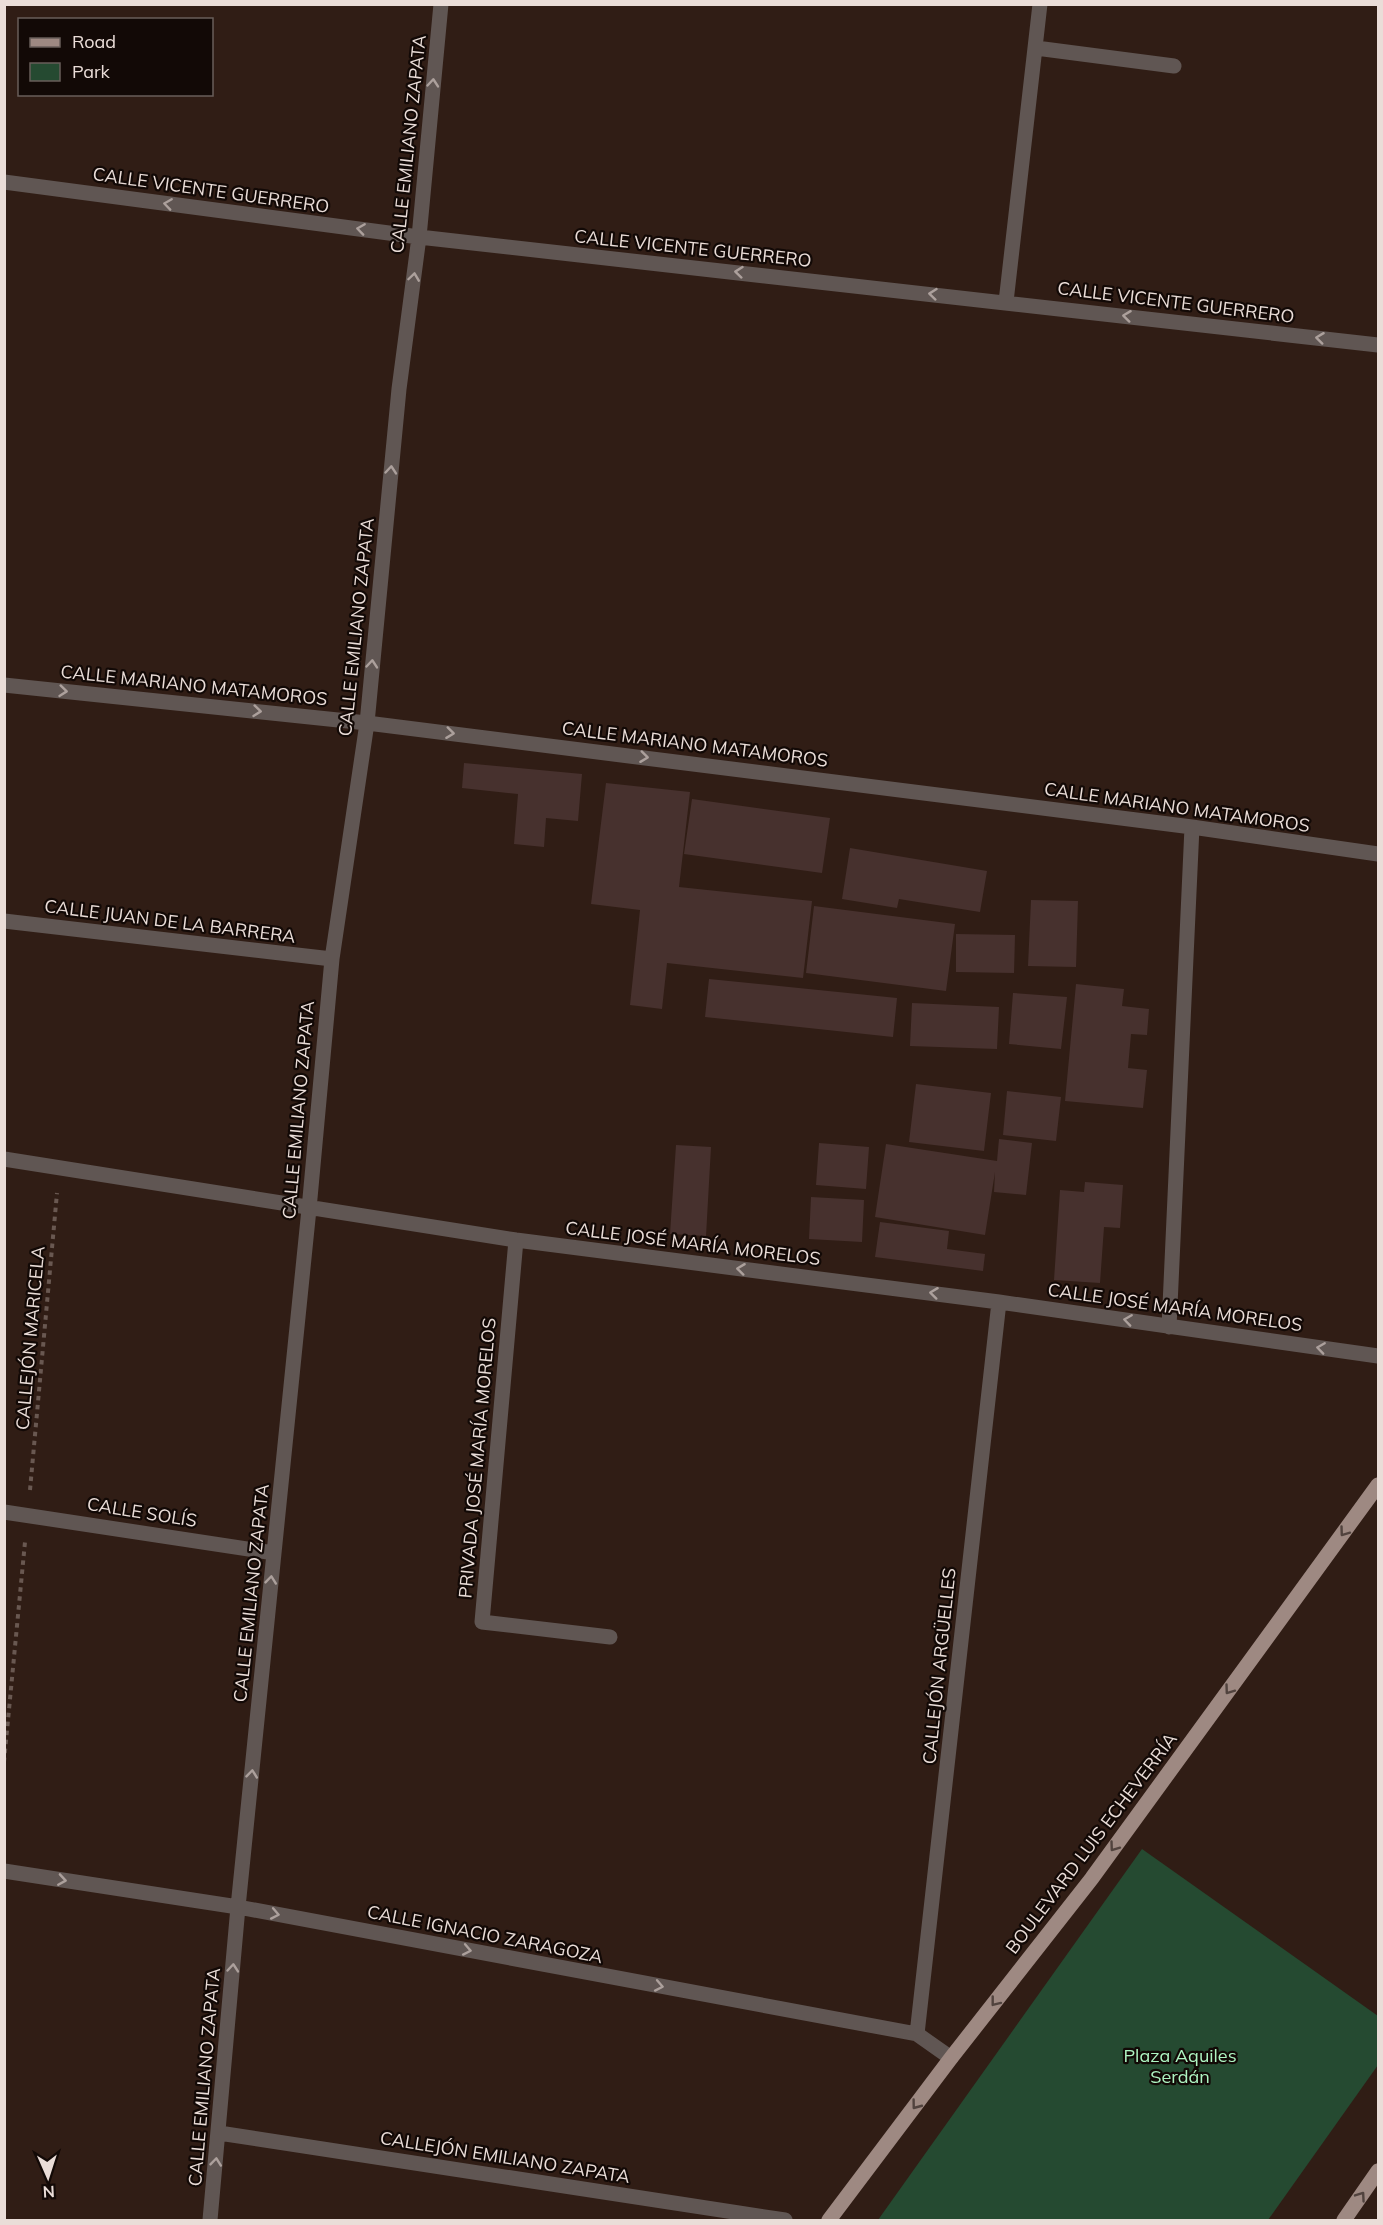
<svg xmlns="http://www.w3.org/2000/svg" width="1383" height="2225" viewBox="0 0 1383 2225" font-family="Mulish,sans-serif">
	<style>
		.green { fill: #254a31 }
		.building { fill: #47312e }
		.lines { fill: none; stroke-linecap: round; stroke-linejoin: round }
		.path { stroke: #695851; stroke-width: 4; stroke-dasharray: 4.5 4.5; stroke-linecap: butt }
		.street { stroke: #605653; stroke-width: 15 }
		.primary { stroke: #9e8982; stroke-width: 15 }
		.oneway { stroke: #aca09c }
		.oneway2 { stroke: #51433e }
		.labels { text-anchor: middle; dominant-baseline: central; stroke-width: 4.5; stroke-linejoin: round; paint-order: stroke }
		.street-label { font-size: 18px; fill: #eaddd8; stroke: #120906 }
		.park-label { font-size: 18px; fill: #aef5c2; stroke: #120906 }
	</style>
	<rect width="100%" height="100%" fill="#301d15"/>
	<path class="green" d="M1142,1849L1378,2016V2065L1268,2220H878Z"/>
	<path class="building" d="M464,763L582,774L578,821L546,818L544,847L514,844L518,794L462,788Z
		M606,783L690,792L679,887L812,901L803,978L667,963L662,1009L630,1005L640,910L591,904Z
		M692,799L830,818L822,873L684,854Z
		M850,848L987,871L980,912L899,899L897,908L842,899Z
		M1031,900L1078,901L1076,967L1028,966Z
		M814,906L955,924L946,991L806,973Z
		M956,934L1015,935L1014,973L956,972Z
		M709,979L897,998L893,1037L705,1017Z
		M1076,984L1124,989L1122,1006L1149,1009L1147,1035L1131,1034L1128,1068L1147,1070L1143,1108L1065,1101Z
		M1013,993L1067,997L1061,1049L1009,1044Z
		M912,1003L999,1007L997,1049L910,1046Z
		M916,1084L991,1093L984,1151L909,1142Z
		M1007,1091L1061,1097L1056,1141L1003,1135Z
		M999,1139L1032,1143L1026,1195L994,1192L995,1172L985,1235L875,1217L886,1144L997,1161Z
		M819,1143L869,1147L866,1189L816,1185Z
		M676,1145L711,1147L706,1236L670,1234Z
		M1085,1182L1123,1185L1120,1228L1104,1227L1100,1283L1054,1280L1060,1190L1084,1192Z
		M811,1197L864,1200L862,1242L809,1239Z
		M880,1222L949,1231L947,1249L985,1254L983,1271L875,1257Z"/>
	<g class="lines">
		<path class="path" d="M30,1490L57,1193
			M4,1762L25,1542"/>
		<path class="street" d="M1036,48L1174,66
			M4,182L419,237L1378,345
			M1006,302L1040,4
			M4,685L367,723L1192,827L1378,854
			M4,921L332,959
			M4,1159L516,1240L999,1302L1378,1356
			M516,1240L482,1622L610,1637
			M1169,1327L1192,827
			M4,1512L274,1553
			M4,1871L238,1907L917,2034L951,2058
			M917,2034L999,1302
			M219,2133L785,2220
			M210,2220L238,1907L309,1209L332,959L367,723L399,389L419,237L441,4"/>
		<path class="primary" d="M829,2220L951,2058L1092,1878L1378,1485
			M1344,2220L1378,2171"/>
	</g>
	<defs><path id="oneway-chevron" d="M-2-3.5L2.5 0L-2 3.5" fill="none" stroke-width="1.6" stroke-linecap="round" stroke-linejoin="round" transform="scale(1.5)"/></defs>
	<g class="oneway">
		<use href="#oneway-chevron" transform="translate(433 83) rotate(-85)"/>
		<use href="#oneway-chevron" transform="translate(168 204) rotate(-172)"/>
		<use href="#oneway-chevron" transform="translate(361 229) rotate(-172)"/>
		<use href="#oneway-chevron" transform="translate(739 272) rotate(-174)"/>
		<use href="#oneway-chevron" transform="translate(414 277) rotate(-82)"/>
		<use href="#oneway-chevron" transform="translate(933 294) rotate(-174)"/>
		<use href="#oneway-chevron" transform="translate(1127 316) rotate(-173)"/>
		<use href="#oneway-chevron" transform="translate(1320 338) rotate(-173)"/>
		<use href="#oneway-chevron" transform="translate(391 470) rotate(-85)"/>
		<use href="#oneway-chevron" transform="translate(372 664) rotate(-85)"/>
		<use href="#oneway-chevron" transform="translate(63 691) rotate(6)"/>
		<use href="#oneway-chevron" transform="translate(257 711) rotate(6)"/>
		<use href="#oneway-chevron" transform="translate(450 733) rotate(7)"/>
		<use href="#oneway-chevron" transform="translate(644 757) rotate(7)"/>
		<use href="#oneway-chevron" transform="translate(741 1269) rotate(-173)"/>
		<use href="#oneway-chevron" transform="translate(934 1293) rotate(-173)"/>
		<use href="#oneway-chevron" transform="translate(1128 1320) rotate(-172)"/>
		<use href="#oneway-chevron" transform="translate(1321 1348) rotate(-172)"/>
		<use href="#oneway-chevron" transform="translate(271 1580) rotate(-84)"/>
		<use href="#oneway-chevron" transform="translate(252 1774) rotate(-84)"/>
		<use href="#oneway-chevron" transform="translate(62 1880) rotate(9)"/>
		<use href="#oneway-chevron" transform="translate(275 1914) rotate(11)"/>
		<use href="#oneway-chevron" transform="translate(467 1950) rotate(11)"/>
		<use href="#oneway-chevron" transform="translate(233 1968) rotate(-85)"/>
		<use href="#oneway-chevron" transform="translate(659 1986) rotate(11)"/>
		<use href="#oneway-chevron" transform="translate(216 2162) rotate(-84)"/>
	</g>
	<g class="oneway2">
		<use href="#oneway-chevron" transform="translate(1344 1532) rotate(126)"/>
		<use href="#oneway-chevron" transform="translate(1229 1690) rotate(126)"/>
		<use href="#oneway-chevron" transform="translate(1114 1847) rotate(126)"/>
		<use href="#oneway-chevron" transform="translate(995 2002) rotate(128)"/>
		<use href="#oneway-chevron" transform="translate(916 2105) rotate(127)"/>
		<use href="#oneway-chevron" transform="translate(1361 2196) rotate(-55)"/>
	</g>
	<g class="labels">
		<g class="street-label">
			<text transform="translate(408 144) rotate(-84)">CALLE EMILIANO ZAPATA</text>
			<text transform="translate(211 190) rotate(8)">CALLE VICENTE GUERRERO</text>
			<text transform="translate(693 248) rotate(6)">CALLE VICENTE GUERRERO</text>
			<text transform="translate(1176 302) rotate(7)">CALLE VICENTE GUERRERO</text>
			<text transform="translate(356 627) rotate(-84)">CALLE EMILIANO ZAPATA</text>
			<text transform="translate(194 685) rotate(6)">CALLE MARIANO MATAMOROS</text>
			<text transform="translate(695 744) rotate(7)">CALLE MARIANO MATAMOROS</text>
			<text transform="translate(1177 807) rotate(8)">CALLE MARIANO MATAMOROS</text>
			<text transform="translate(170 921) rotate(7)">CALLE JUAN DE LA BARRERA</text>
			<text transform="translate(298 1110) rotate(-85)">CALLE EMILIANO ZAPATA</text>
			<text transform="translate(693 1243) rotate(7)">CALLE JOSÉ MARÍA MORELOS</text>
			<text transform="translate(1175 1307) rotate(8)">CALLE JOSÉ MARÍA MORELOS</text>
			<text transform="translate(30 1338) rotate(-85)">CALLEJÓN MARICELA</text>
			<text transform="translate(477 1458) rotate(-85)">PRIVADA JOSÉ MARÍA MORELOS</text>
			<text transform="translate(142 1512) rotate(9)">CALLE SOLÍS</text>
			<text transform="translate(251 1593) rotate(-84)">CALLE EMILIANO ZAPATA</text>
			<text transform="translate(939 1666) rotate(-84)">CALLEJÓN ARGÜELLES</text>
			<text transform="translate(1091 1843) rotate(-53)">BOULEVARD LUIS ECHEVERRÍA</text>
			<text transform="translate(485 1934) rotate(11)">CALLE IGNACIO ZARAGOZA</text>
			<text transform="translate(204 2077) rotate(-85)">CALLE EMILIANO ZAPATA</text>
			<text transform="translate(505 2157) rotate(9)">CALLEJÓN EMILIANO ZAPATA</text>
		</g>
		<g class="park-label">
			<text x="1180" y="2055">Plaza Aquiles<tspan x="1180" dy="21">Serdán</tspan></text>
		</g>
	</g>
	<rect width="1383" height="2225" fill="none" stroke="#eaddd8" stroke-width="12"/>
	<rect x="18" y="18" width="195" height="78" fill="#120906" stroke="#685e5a" stroke-width="1.5"/>
	<rect x="30" y="38" width="30" height="9" fill="#9e8982" stroke="#685e5a" stroke-width="1.5"/>
	<text x="72" y="48" font-size="18" fill="#eaddd8">Road</text>
	<rect x="30" y="63" width="30" height="18" fill="#254a31" stroke="#685e5a" stroke-width="1.5"/>
	<text x="72" y="78" font-size="18" fill="#eaddd8">Park</text>
	<g transform="translate(48 2177) rotate(177)" stroke="#120906" stroke-width="4.5" paint-order="stroke">
	<path d="M0-4.5L10 22L0 15L-10 22Z" fill="#eaddd8"/>
	<text y="-9" font-size="16" font-weight="bold" text-anchor="middle" fill="#eaddd8">N</text>
	</g>
</svg>
